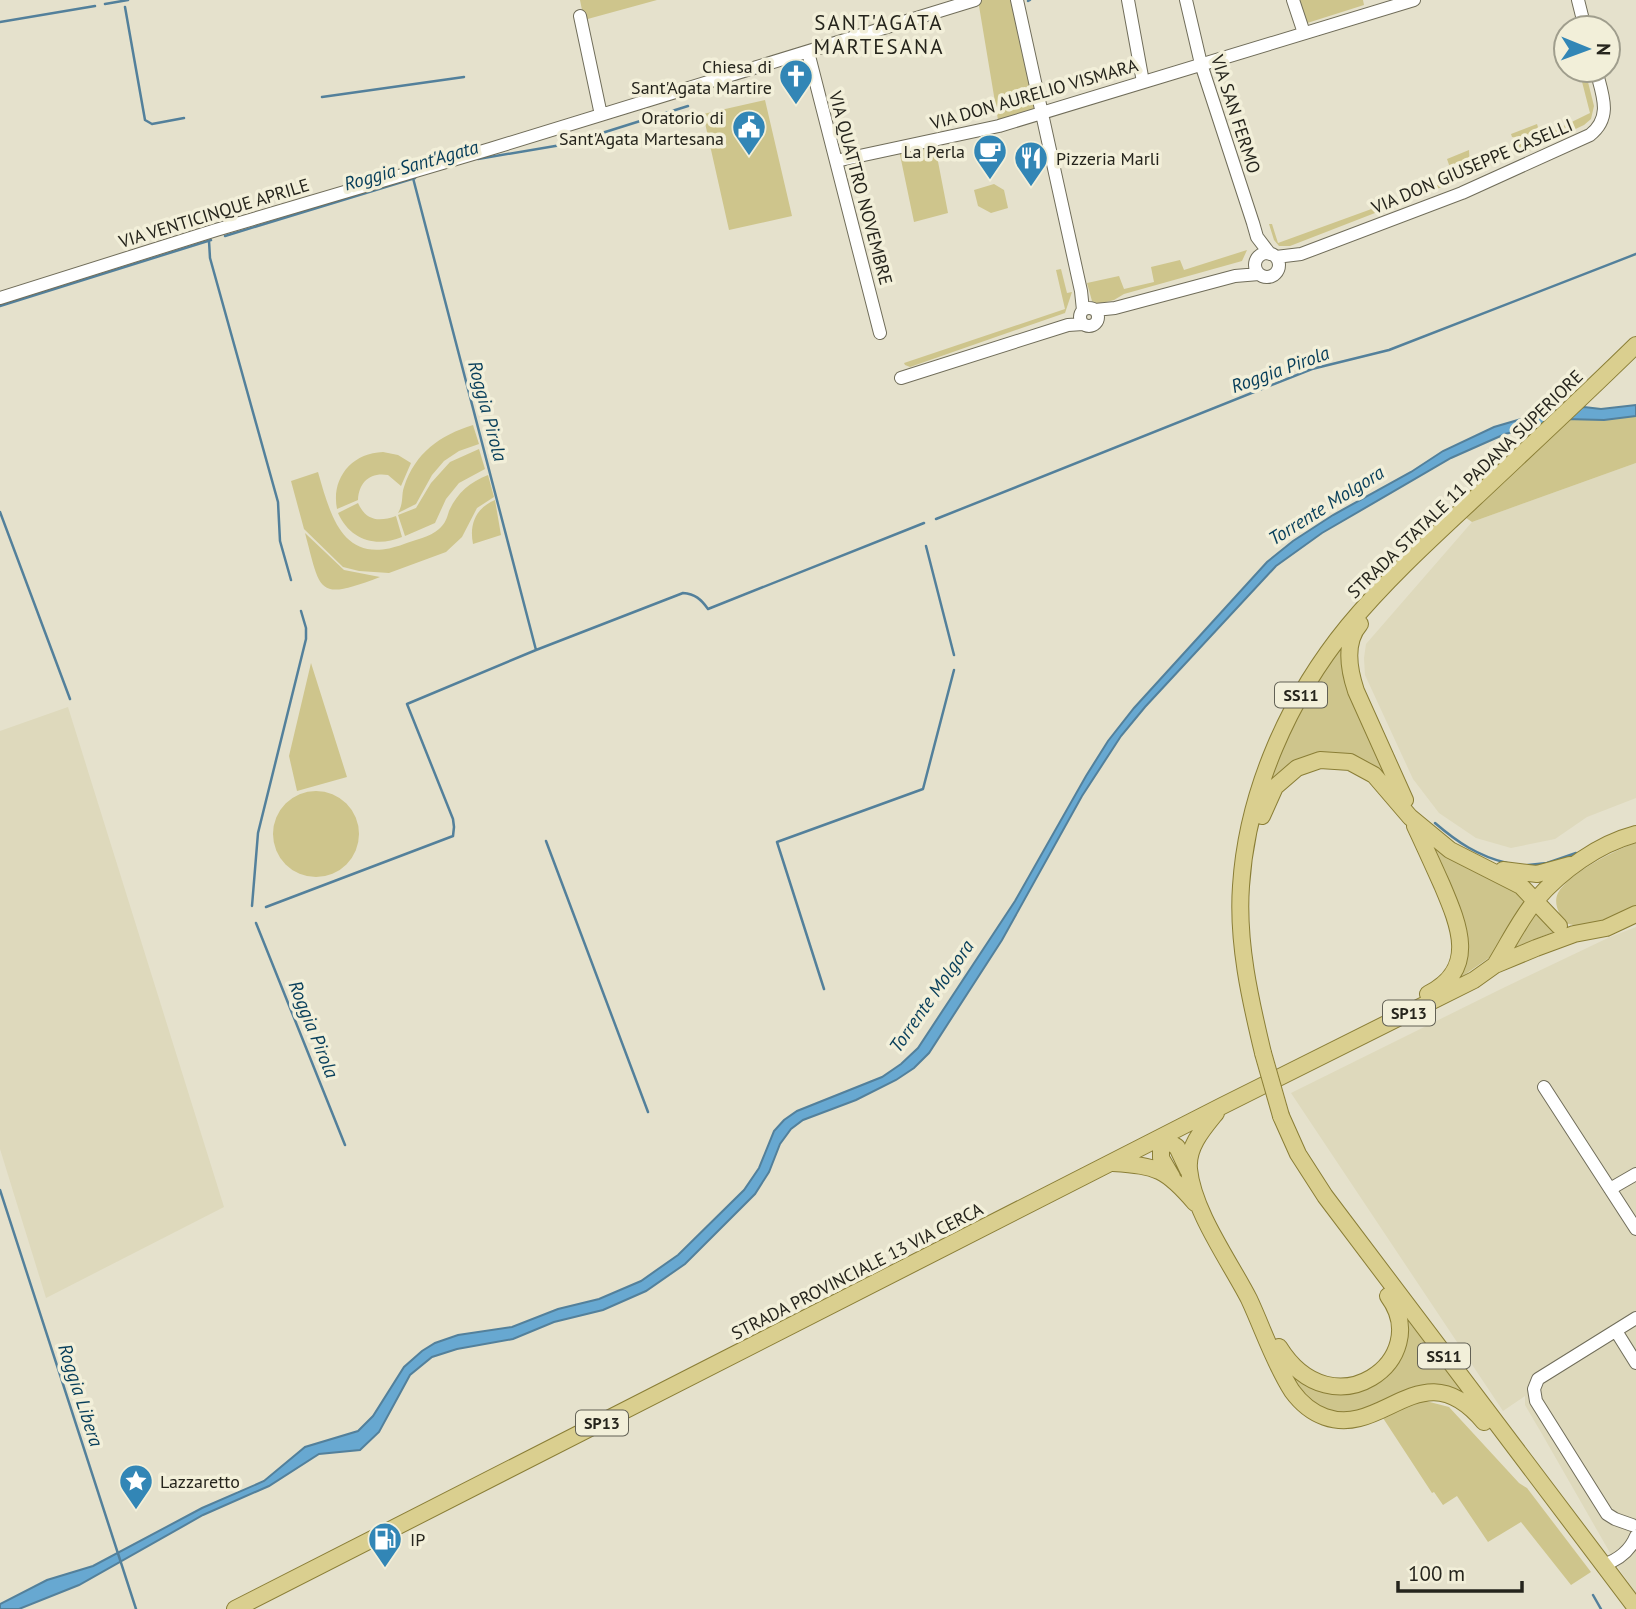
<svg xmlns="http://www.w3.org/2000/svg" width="1636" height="1609" viewBox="0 0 1636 1609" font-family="'PT Sans',sans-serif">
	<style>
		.built { fill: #ded9bc }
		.green { fill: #cec58c }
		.water { fill: #67a8d1; stroke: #53809b; stroke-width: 2 }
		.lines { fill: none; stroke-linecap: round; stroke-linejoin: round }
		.stream { stroke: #53809b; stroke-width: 2.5 }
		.minor-casing { stroke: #706d5a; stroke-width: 14 }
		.major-casing { stroke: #8a7e36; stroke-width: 18 }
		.minor { stroke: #fff; stroke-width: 12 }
		.major { stroke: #dacf8f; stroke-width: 16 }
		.major-bridge-casing { stroke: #8a7e36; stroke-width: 18; stroke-linecap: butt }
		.major-bridge { stroke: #dacf8f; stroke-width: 16 }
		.labels { text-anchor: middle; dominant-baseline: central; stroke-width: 7; stroke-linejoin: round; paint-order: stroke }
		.shield { fill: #f2efd9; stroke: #626155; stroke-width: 2 }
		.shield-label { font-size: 16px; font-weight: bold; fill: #25241c }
		.poi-label { font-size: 18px; fill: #25241c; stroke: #f2efd9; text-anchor: end }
		.street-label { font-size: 18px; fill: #25241c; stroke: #f2efd9 }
		.water-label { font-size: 19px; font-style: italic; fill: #073e5a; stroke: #f2efd9 }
		.quarter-label { font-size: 21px; letter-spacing: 2px; fill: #25241c; stroke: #f2efd9 }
	</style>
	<rect width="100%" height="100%" fill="#e5e1cc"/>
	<path class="built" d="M1636,463V798L1587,817L1555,839L1511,848L1476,838L1439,813L1413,779L1365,675L1364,658L1366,644L1472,522Z
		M68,707L224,1207L46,1298L0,1149V731Z
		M1636,927V1593L1621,1572L1542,1434L1525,1405V1396L1503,1411L1291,1093L1499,990L1610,937Z"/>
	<path class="green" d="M580,0H657L584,20Z
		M978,0H1017L1041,112L999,126Z
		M1293,0H1363L1364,5L1301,25Z
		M1579,70H1585L1594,106L1591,119L1584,125L1520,155L1517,148L1520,144L1518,138L1512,137L1511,134L1537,124L1541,137L1590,113Z
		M765,100L792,216L729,230L703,114Z
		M934,141L948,213L914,222L899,150Z
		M1469,150L1470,166H1476L1478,173L1290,246H1279L1274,240L1269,224H1272L1278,243L1454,179L1447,159Z
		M994,184L1004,190L1008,208L991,213L978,206L974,190Z
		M1247,250L1242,261L1124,294L1114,300L1098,304L1092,301L1087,283L1119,276L1124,289L1154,282L1151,267L1180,260L1184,270Z
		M1061,269L1067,293L1072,292L1065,313L910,367L905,365L904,363L1065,309L1056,270Z
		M1636,408V463L1472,522L1459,513L1563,415Z
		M473,425L479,444L459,451L444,461L432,475L416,504L398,513C404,503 401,495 404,487C415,453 440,435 473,425Z
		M479,449L485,469L459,483L446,499L435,523L405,536L398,515L416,508L431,483L450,462Z
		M383,452L398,455L411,463L401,486L388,475C370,472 359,482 358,500L337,509C331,479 351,453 383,452Z
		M318,472C331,517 343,567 404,544C415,540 430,537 439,529C445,524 447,518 449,511C457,493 470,482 488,475L494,497L477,508L462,537L446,552L389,573L359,571L343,567L304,529L291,481Z
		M495,500L501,535L473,544C469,524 476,508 495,500Z
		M358,503C366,521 379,522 396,516L402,537C376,548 350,540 338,513Z
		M305,533L344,570L380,577C317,601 321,593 305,533Z
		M1344,640L1389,772L1374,769L1338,756L1268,790C1285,733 1312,688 1344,640Z
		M311,663L347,777L297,791L289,756Z
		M273 834a43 43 0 1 1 86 0a43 43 0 1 1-86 0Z
		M1636,843V909C1615,919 1588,932 1566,923C1559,915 1553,903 1558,893C1568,874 1616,849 1636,843Z
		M1432,845L1529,900L1496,953L1454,982C1459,973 1466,964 1468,953C1472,929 1442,869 1432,845Z
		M1535,911L1553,932L1511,949Z
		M1406,1318L1468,1399L1456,1394L1342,1418L1306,1401L1286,1367L1298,1377L1378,1379Z
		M1422,1400L1449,1407L1519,1483L1527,1488L1591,1572L1571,1585L1521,1522L1488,1542L1457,1496L1443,1505L1434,1492L1432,1493L1383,1418L1409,1403Z"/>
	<path class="water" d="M1636,405V416L1604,420L1565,419L1505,434L1451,458L1322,533L1276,566L1145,707L1121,736L1082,796L1002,940L929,1053L914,1068L896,1080L856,1100L803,1120L791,1129L780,1144L769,1172L755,1194L685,1264L646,1291L603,1310L554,1322L513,1339L457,1349L432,1357L410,1375L379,1432L360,1450L319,1454L269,1486L203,1515L79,1585L19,1609H0V1604L47,1580L93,1566L202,1508L264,1481L305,1447L358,1431L373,1416L404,1367L422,1351L435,1343L458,1335L512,1327L558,1309L599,1299L641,1281L678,1255L744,1190L759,1168L774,1131L784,1120L797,1111L882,1077L901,1064L918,1048L1015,901L1086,776L1108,741L1134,708L1267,562L1293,541L1333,515L1411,472L1443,451L1494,427L1559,408L1584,407L1601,409Z"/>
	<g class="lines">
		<path class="stream" d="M1028,1L1030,0
			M105,4L128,0
			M125,7L145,120L152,124L184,118
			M0,22L95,6
			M322,97L464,77
			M478,159L567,144L688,106
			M413,178L536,650L683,593C695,594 701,599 708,609L924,523
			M225,236L415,178
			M209,241L210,258L278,502L280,541L291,580
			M0,306L211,240
			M0,512L70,699
			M936,519L1312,369L1389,350L1636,254
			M926,546L954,655
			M1435,823C1457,842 1478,856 1507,863
			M546,841L648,1112
			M1528,865L1547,863L1576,853
			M252,906L258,833L306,639V628L301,611
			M266,907L453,836L454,827L453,819L407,704L536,650
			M256,923L345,1145
			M824,989L777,842L923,789L954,670
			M0,1190L136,1609
			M1593,1595L1601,1609"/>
		<g class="minor-casing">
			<path id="minor" d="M1017,0L1081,291L1083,310
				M1128,0L1143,82
				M1186,0L1201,64L1253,223L1257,237L1270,254
				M1293,0L1304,33
				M1578,0L1585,28
				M580,16L601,115
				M808,52L880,333
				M836,161L999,126L1414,0
				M1255 265a12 12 0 1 1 24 0a12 12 0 1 1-24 0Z
				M1276,257L1301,254L1462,193L1590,135C1613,117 1602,94 1596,70
				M0,298L216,230L490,149L975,0
				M1080 317a9 9 0 1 1 18 0a9 9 0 1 1-18 0Z
				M1095,310L1115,308L1235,276L1259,274
				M901,378L1068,325L1083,324
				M1544,1087L1636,1229
				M1610,1189L1636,1174
				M1616,1331L1636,1363
				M1632,1525L1615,1519L1607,1514L1536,1401L1534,1389L1538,1379L1636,1318
				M1603,1565C1618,1560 1630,1551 1636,1536"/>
		</g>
		<g class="major-casing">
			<path id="major" d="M1360,624C1344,642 1349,670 1356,691L1405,800
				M1262,816L1275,787L1297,768L1320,760L1350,762L1374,775L1410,817L1450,850L1521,886L1559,926
				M1415,826C1424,845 1433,865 1442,885C1459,925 1478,969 1428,994
				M1503,870L1537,874L1570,865
				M1495,965C1508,944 1520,919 1536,900C1561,871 1598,844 1636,834
				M1263,1053C1250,999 1237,942 1241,886C1247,792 1289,698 1348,626C1386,580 1431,539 1475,498C1529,447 1583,397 1636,345
				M1216,1113C1203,1129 1187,1147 1189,1169C1193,1211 1230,1262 1249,1299C1263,1329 1274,1363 1292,1391C1300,1402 1311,1412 1325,1417C1384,1438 1422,1348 1484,1422
				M1281,1116L1298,1154L1325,1196L1636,1608
				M1161,1137V1158L1172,1177
				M1161,1137L1177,1147L1188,1170
				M1113,1163C1157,1166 1166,1169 1195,1203
				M1279,1347C1333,1434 1435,1359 1388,1296
				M235,1609L1222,1106L1474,980L1495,965L1536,948L1574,934L1606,928L1636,914"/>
		</g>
		<use href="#minor" class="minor"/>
		<use href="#major" class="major"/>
		<g class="major-bridge-casing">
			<path id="major-bridge" d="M1263,1053L1281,1116"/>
		</g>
		<use href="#major-bridge" class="major-bridge"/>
	</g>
	<defs>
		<g id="church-pin" transform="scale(1.75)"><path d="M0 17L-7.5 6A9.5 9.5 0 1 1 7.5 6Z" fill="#3286b6" stroke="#f2efd9"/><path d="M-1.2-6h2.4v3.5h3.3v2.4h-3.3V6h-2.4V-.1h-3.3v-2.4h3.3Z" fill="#fff"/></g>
		<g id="civic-pin" transform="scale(1.75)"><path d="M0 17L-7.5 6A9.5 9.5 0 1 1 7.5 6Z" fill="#3286b6" stroke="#f2efd9"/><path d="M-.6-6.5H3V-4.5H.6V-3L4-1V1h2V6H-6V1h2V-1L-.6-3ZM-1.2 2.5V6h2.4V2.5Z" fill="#fff"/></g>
		<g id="cafe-pin" transform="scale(1.75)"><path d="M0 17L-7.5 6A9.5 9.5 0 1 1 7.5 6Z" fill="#3286b6" stroke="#f2efd9"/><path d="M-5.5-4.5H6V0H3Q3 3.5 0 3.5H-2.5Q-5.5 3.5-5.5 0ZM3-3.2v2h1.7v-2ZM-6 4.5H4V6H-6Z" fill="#fff"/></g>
		<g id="restaurant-pin" transform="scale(1.75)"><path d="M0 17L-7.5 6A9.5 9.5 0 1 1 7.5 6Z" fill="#3286b6" stroke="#f2efd9"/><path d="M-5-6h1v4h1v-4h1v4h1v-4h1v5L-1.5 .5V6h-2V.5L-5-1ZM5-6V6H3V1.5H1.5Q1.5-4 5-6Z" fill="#fff"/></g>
		<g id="sight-pin" transform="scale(1.75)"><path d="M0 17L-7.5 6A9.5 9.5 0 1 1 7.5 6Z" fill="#3286b6" stroke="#f2efd9"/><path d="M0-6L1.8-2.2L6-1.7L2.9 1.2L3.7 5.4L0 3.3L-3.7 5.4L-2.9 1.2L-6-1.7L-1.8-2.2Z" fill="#fff"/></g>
		<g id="fuel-pin" transform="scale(1.75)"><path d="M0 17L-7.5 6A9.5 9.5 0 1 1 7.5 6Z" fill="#3286b6" stroke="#f2efd9"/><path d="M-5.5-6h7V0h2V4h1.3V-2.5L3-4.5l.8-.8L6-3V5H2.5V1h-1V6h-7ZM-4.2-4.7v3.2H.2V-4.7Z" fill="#fff"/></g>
	</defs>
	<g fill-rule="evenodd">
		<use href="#church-pin" x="796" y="76"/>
		<use href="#civic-pin" x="749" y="127"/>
		<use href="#cafe-pin" x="990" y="151"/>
		<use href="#restaurant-pin" x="1031" y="158"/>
		<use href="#sight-pin" x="136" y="1481"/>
		<use href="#fuel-pin" x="385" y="1539"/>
	</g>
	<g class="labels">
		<g class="shield">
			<rect x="1275" y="682.5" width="52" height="25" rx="5"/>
			<rect x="1383" y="1000.5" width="52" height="25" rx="5"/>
			<rect x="1418" y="1343.5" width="52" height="25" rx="5"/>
			<rect x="576" y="1410.5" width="52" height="25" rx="5"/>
		</g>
		<g class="shield-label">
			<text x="1301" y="695">SS11</text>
			<text x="1409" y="1013">SP13</text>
			<text x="1444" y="1356">SS11</text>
			<text x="602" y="1423">SP13</text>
		</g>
		<g class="poi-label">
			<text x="772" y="66">Chiesa di<tspan x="772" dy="21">Sant'Agata Martire</tspan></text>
			<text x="724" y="117">Oratorio di<tspan x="724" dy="21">Sant'Agata Martesana</tspan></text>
			<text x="965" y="151">La Perla</text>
			<text x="1056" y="158" text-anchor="start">Pizzeria Marli</text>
			<text x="160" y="1481" text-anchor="start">Lazzaretto</text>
			<text x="410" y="1539" text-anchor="start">IP</text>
		</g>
		<g class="street-label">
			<text transform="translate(1034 94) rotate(-16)">VIA DON AURELIO VISMARA</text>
			<text transform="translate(1236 114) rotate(72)">VIA SAN FERMO</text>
			<text transform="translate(1472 166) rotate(-23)">VIA DON GIUSEPPE CASELLI</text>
			<text transform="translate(861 188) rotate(75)">VIA QUATTRO NOVEMBRE</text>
			<text transform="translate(214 213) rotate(-17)">VIA VENTICINQUE APRILE</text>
			<text transform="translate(1465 484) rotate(-44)">STRADA STATALE 11 PADANA SUPERIORE</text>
			<text transform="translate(857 1271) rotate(-27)">STRADA PROVINCIALE 13 VIA CERCA</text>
		</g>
		<g class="water-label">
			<text transform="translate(411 165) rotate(-16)">Roggia Sant'Agata</text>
			<text transform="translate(1280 369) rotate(-20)">Roggia Pirola</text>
			<text transform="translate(488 411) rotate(75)">Roggia Pirola</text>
			<text transform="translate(1326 505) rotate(-32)">Torrente Molgora</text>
			<text transform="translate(931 996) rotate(-55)">Torrente Molgora</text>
			<text transform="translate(314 1029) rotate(68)">Roggia Pirola</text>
			<text transform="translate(81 1395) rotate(72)">Roggia Libera</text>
		</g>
		<g class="quarter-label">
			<text x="879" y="22">SANT'AGATA<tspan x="879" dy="24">MARTESANA</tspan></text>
		</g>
	</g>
	<g transform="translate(1587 49) rotate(91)"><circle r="33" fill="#f2efd9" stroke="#a09e8d" stroke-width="2"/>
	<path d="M0-5L12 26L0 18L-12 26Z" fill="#3286b6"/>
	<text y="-10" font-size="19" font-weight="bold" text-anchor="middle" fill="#25241c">N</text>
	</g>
	<path d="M1398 1581v10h124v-10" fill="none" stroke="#25241c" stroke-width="3.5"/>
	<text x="1408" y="1581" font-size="21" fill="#25241c" stroke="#f2efd9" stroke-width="5" paint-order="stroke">100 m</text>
</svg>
